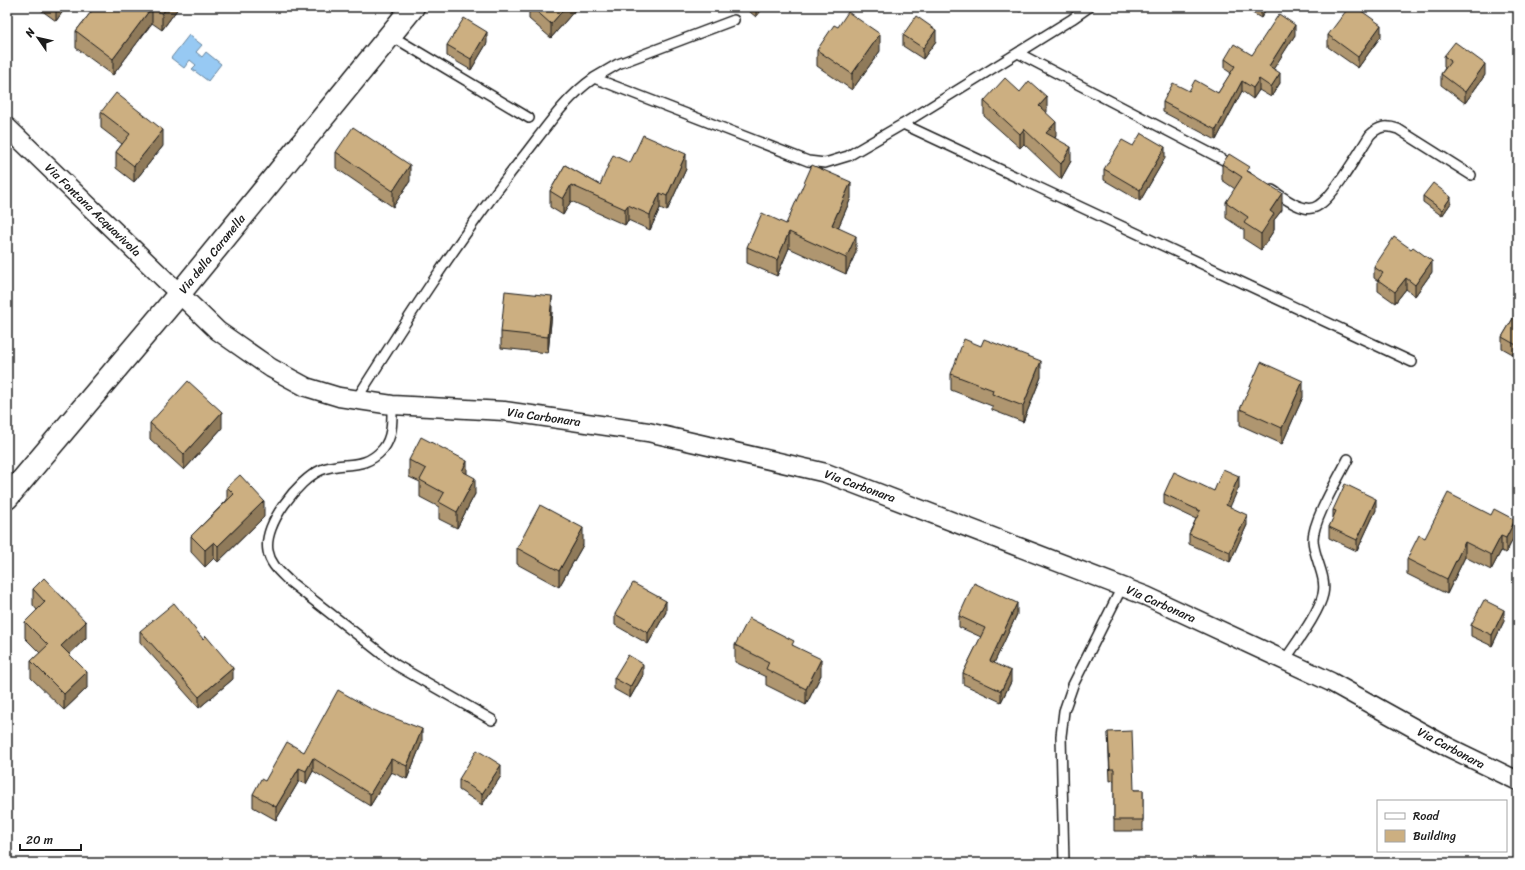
<svg xmlns="http://www.w3.org/2000/svg" width="1525" height="870" viewBox="0 0 1525 870" font-family="Sriracha,sans-serif">
	<style>
		.water { fill: #97c9f3; stroke: #66849d }
		.lines { fill: none; stroke-linecap: round; stroke-linejoin: round }
		.service-casing { stroke: #1c1c1c; stroke-width: 12 }
		.minor-casing { stroke: #1c1c1c; stroke-width: 21 }
		.secondary-casing { stroke: #1c1c1c; stroke-width: 25 }
		.service { stroke: #fff; stroke-width: 9 }
		.minor { stroke: #fff; stroke-width: 18 }
		.secondary { stroke: #fff; stroke-width: 22 }
		.wall { fill: #af966f; stroke: #1c1c1c }
		.shaded-wall { fill: #8f7a5a; stroke: #1c1c1c }
		.building { fill: #ccaf81; stroke: #1c1c1c }
		.labels { text-anchor: middle; dominant-baseline: central; stroke-width: 3; stroke-linejoin: round; paint-order: stroke }
		.street-label { font-size: 12px; fill: #1c1c1c; stroke: #fff }
	</style>
	<rect width="100%" height="100%" fill="#fff"/>
	<filter id="ink" filterUnits="userSpaceOnUse"><feTurbulence type="fractalNoise" baseFrequency=".025" numOctaves="2"/><feDisplacementMap in="SourceGraphic" scale="8" xChannelSelector="R" yChannelSelector="G"/><feConvolveMatrix kernelMatrix="1 2 1 2 8 2 1 2 1" color-interpolation-filters="sRGB"/></filter>
	<g filter="url(#ink)">
		<path class="water" d="M189,35L202,45L196,52L202,57L206,52L221,64L208,81L192,69L196,65L190,60L184,68L171,58Z"/>
		<g class="lines">
			<g class="service-casing">
				<path id="service" d="M390,35L529,118
					M1018,53L1235,166
					M594,78L618,64L734,20
					M903,124L1412,362
					M1272,190C1282,196 1293,206 1305,208C1310,209 1315,208 1319,205C1334,196 1359,152 1370,135C1379,126 1386,125 1398,129L1471,175
					M356,400C409,316 462,234 523,157C545,129 565,98 594,78L808,161L825,163L848,156L903,124L1072,19L1089,7
					M392,405C392,420 393,437 383,449C363,472 343,460 321,470C298,480 263,525 268,551C270,564 280,572 289,581L396,665L492,720
					M1285,660C1296,643 1319,613 1323,594C1327,576 1314,559 1313,540C1313,520 1338,479 1348,459
					M1064,863L1061,736L1064,711L1073,685L1122,587"/>
			</g>
			<g class="minor-casing">
				<path id="minor" d="M7,127L218,331L271,368L306,387L339,397L392,405L504,411L648,432L826,473L1146,596L1331,682L1448,747L1518,781"/>
			</g>
			<g class="secondary-casing">
				<path id="secondary" d="M7,498L180,293L413,7"/>
			</g>
			<use href="#service" class="service"/>
			<use href="#minor" class="minor"/>
			<use href="#secondary" class="secondary"/>
		</g>
		<path class="wall" d="M37,7H66L56,21Z
			M95,7H179L162,30L152,23L113,75L76,48V31Z
			M529,7H575V10L551,38L529,19Z
			M744,7H764L756,17Z
			M1014,7H1023L1020,12Z
			M1242,7H1267L1261,18Z
			M903,35L936,41L923,59L903,46Z
			M1295,35L1273,69L1280,83L1271,97L1259,90L1253,99L1242,91L1216,140L1163,112V102L1189,91L1218,93L1231,73L1225,69V59L1252,55Z
			M1328,35L1381,36L1358,68L1328,47Z
			M487,43L471,70L447,56V45Z
			M817,50L880,51L852,90L817,66Z
			M1444,56L1485,75L1465,103L1441,85V74L1445,68L1444,67Z
			M984,101L1047,112L1046,113L1056,136L1055,138L1071,161L1061,179L1024,144L1020,148L984,116Z
			M101,112L163,146L134,182L116,168V152L122,144L101,128Z
			M1133,146L1165,158L1140,201L1104,180V169Z
			M336,152L410,181L393,207L336,168Z
			M630,163L686,169L667,211L660,208L650,230L628,220L625,225L571,201L563,215L550,207V191L565,165L600,185Z
			M1222,164L1250,172L1282,210L1274,220V230L1261,250L1244,239V230L1226,218V202L1235,189L1222,180Z
			M1423,196L1451,203L1442,216L1423,202Z
			M851,198L838,228L856,252L846,274L789,248L777,276L747,263V247L786,224Z
			M1374,267L1432,272L1415,296L1406,289L1395,303L1378,291V281L1374,278Z
			M1518,310V357L1502,348V337Z
			M552,312L548,353L501,348V332Z
			M951,374L1041,377L1023,422L992,410V406L951,390Z
			M1303,397L1282,444L1240,425V409Z
			M150,423L222,428L184,470L150,439Z
			M409,460L467,474L475,494L457,528L439,519V507L420,497V482L409,477Z
			M227,487L264,517L218,562L214,558L205,567L191,552V536L227,500Z
			M1239,487L1229,507L1247,525L1230,562L1189,544V534L1196,519L1164,504V494L1214,491Z
			M1333,510H1376L1357,551L1329,538V527L1333,519Z
			M1515,535L1506,553L1501,551L1491,570L1465,557L1447,594L1407,574V559L1425,538Z
			M583,545L559,587L517,564V548Z
			M33,589L86,638L69,654L87,688L64,710L31,678V661L40,653L25,638V622L37,610L33,605Z
			M666,612L648,644L615,625V614Z
			M1017,614L994,663L1011,682L1001,702L963,684V673L981,637L959,627V616Z
			M1504,621L1492,646L1471,636V625Z
			M140,631L233,679L199,708L140,642Z
			M735,645L794,646L821,675L806,705L766,685V677L735,662Z
			M643,675L630,698L614,689V678Z
			M1108,732L1134,790H1143V831H1114V780L1110,781Z
			M422,742L407,779L391,772L370,806L313,771L306,784L299,781L276,820L253,807V794L265,781L304,752Z
			M501,776L482,805L459,790V779Z"/>
		<path class="shaded-wall" d="M56,7H66L56,21Z
			M152,7V23L113,75V59Z
			M167,7H179L162,30V14Z
			M566,7H575V10L551,38V24Z
			M756,7H764L756,17Z
			M1020,7H1023L1020,12Z
			M1261,7H1267L1261,18Z
			M1295,25V35L1269,76V66Z
			M1381,25V36L1358,68V57Z
			M936,30V41L923,59V48Z
			M487,32V43L471,70V59Z
			M880,34V51L852,90V74Z
			M1485,64V75L1465,103V92Z
			M1280,73V83L1271,97V87Z
			M1259,79V90L1253,99V88Z
			M1242,81V91L1216,140V130Z
			M1047,97V112L1039,121V106Z
			M1056,122V136L1046,147V133Z
			M1024,129V144L1020,148V134Z
			M163,130V146L134,182V166Z
			M1071,147V161L1061,179V164Z
			M1165,147V158L1140,201V190Z
			M686,154V169L667,211V196Z
			M410,165V181L393,207V191Z
			M851,182V198L832,242V225Z
			M571,185V201L563,215V199Z
			M660,193V208L650,230V215Z
			M1282,193V210L1274,220V230L1261,250V234L1270,211Z
			M1451,197V203L1442,216V210Z
			M628,205V220L625,225V209Z
			M789,232V248L777,276V260Z
			M856,236V252L846,274V258Z
			M1432,261V272L1415,296V285Z
			M1406,278V289L1395,303V292Z
			M552,296V312L548,353V337Z
			M1041,361V377L1023,422V406Z
			M1303,381V397L1282,444V428Z
			M222,412V428L184,470V454Z
			M467,461V477L462,471Z
			M1239,476V487L1226,516V505Z
			M475,478V494L457,528V512Z
			M1376,499V510L1357,551V540Z
			M264,501V517L218,562V546Z
			M1247,515V525L1230,562V552Z
			M1515,520V535L1506,553V538Z
			M583,528V545L559,587V571Z
			M1501,536V551L1491,570V555Z
			M214,542V558L205,567V550Z
			M1465,542V557L1447,594V579Z
			M666,601V612L648,644V633Z
			M1017,603V614L990,672V661Z
			M1504,610V621L1492,646V635Z
			M86,622V638L61,662V646Z
			M821,659V675L806,705V689Z
			M643,664V675L630,698V687Z
			M233,668V679L199,708V697Z
			M1011,671V682L1001,702V691Z
			M87,672V688L64,710V694Z
			M422,729V742L407,779V766Z
			M313,758V771L306,784V771Z
			M391,759V772L370,806V794Z
			M501,765V776L482,805V794Z
			M299,768V781L276,820V807Z"/>
		<path class="building" d="M95,7H152L113,59L76,31Z
			M153,7H167L162,14Z
			M532,7H566L551,24Z
			M1349,7H1356L1381,25L1358,57L1328,35Z
			M848,12L880,34L852,74L817,50L834,25L838,27Z
			M1279,14L1295,25L1269,66L1280,73L1271,87L1259,79L1253,88L1242,81L1216,130L1163,102L1173,83L1189,91L1195,80L1218,93L1235,66L1225,59L1234,44L1252,55Z
			M916,16L936,30L923,48L903,35Z
			M464,18L487,32L471,59L447,45Z
			M1455,42L1485,64L1465,92L1441,74L1451,61L1444,56Z
			M1005,78L1020,92L1029,81L1047,97L1039,106L1056,122L1046,133L1071,147L1061,164L1024,129L1020,134L984,101Z
			M116,93L163,130L134,166L116,152L130,134L101,112Z
			M353,127L410,165L393,191L336,152Z
			M1141,133L1165,147L1140,190L1104,169L1122,140L1133,146Z
			M643,135L686,154L667,196L660,193L650,215L628,205L625,209L571,185L563,199L550,191L565,165L600,185L613,155L630,163Z
			M1229,154L1250,167L1247,171L1282,193L1270,211L1274,214L1261,234L1244,223L1248,217L1226,202L1242,177L1222,164Z
			M812,165L851,182L832,225L856,236L846,258L789,232L777,260L747,247L762,213L786,224Z
			M1433,183L1451,197L1442,210L1423,196Z
			M1394,237L1411,249L1413,247L1432,261L1415,285L1406,278L1395,292L1378,280L1383,273L1374,267Z
			M505,291L552,296L548,337L501,332Z
			M1518,310V346L1502,337Z
			M964,339L981,346L984,339L1041,361L1023,406L992,394L993,390L951,374Z
			M1261,362L1303,381L1282,428L1240,409Z
			M188,381L222,412L184,454L150,423Z
			M421,437L467,461L462,471L475,478L457,512L439,502L444,493L420,480L426,469L409,460Z
			M1223,469L1239,476L1226,505L1247,515L1230,552L1189,534L1200,511L1164,494L1174,472L1214,491Z
			M240,475L264,501L218,546L214,542L205,550L191,536L234,494L227,487Z
			M1345,484L1376,499L1357,540L1329,527L1336,511L1333,510Z
			M1448,493L1491,515L1494,509L1515,520L1506,538L1501,536L1491,555L1465,542L1447,579L1407,559L1419,535L1425,538Z
			M540,505L583,528L559,571L517,548Z
			M44,578L86,622L61,646L87,672L64,694L31,661L48,645L25,622L45,602L33,589Z
			M633,583L666,601L648,633L615,614Z
			M974,583L1017,603L990,661L1011,671L1001,691L963,673L985,628L959,616Z
			M1484,600L1504,610L1492,635L1471,625Z
			M174,603L203,639L206,636L233,668L199,697L140,631Z
			M749,618L794,641L792,645L821,659L806,689L766,669L769,662L735,645Z
			M628,655L643,664L630,687L614,678Z
			M338,690L371,709L422,729L407,766L391,759L370,794L313,758L306,771L299,768L276,807L253,794L261,779L265,781L287,742L304,752Z
			M1132,731L1134,790H1143V820H1114V769H1110L1108,732Z
			M477,750L501,765L482,794L459,779Z
			M1152,860V863H1103V861Z"/>
	</g>
	<g class="labels">
		<g class="street-label">
			<text transform="translate(93 210) rotate(44)">Via Fontana Acquavivola</text>
			<text transform="translate(212 254) rotate(-51)">Via della Caranella</text>
			<text transform="translate(544 417) rotate(8)">Via Carbonara</text>
			<text transform="translate(860 486) rotate(20)">Via Carbonara</text>
			<text transform="translate(1161 604) rotate(24)">Via Carbonara</text>
			<text transform="translate(1451 748) rotate(28)">Via Carbonara</text>
		</g>
	</g>
	<rect width="1525" height="870" fill="none" stroke="#fff" stroke-width="24"/>
	<rect x="12" y="12" width="1501" height="846" fill="none" stroke="#1c1c1c" stroke-width="1.5" filter="url(#ink)"/>
	<rect x="1377" y="800" width="130" height="52" fill="#ffffff" stroke="#a4a4a4"/>
	<rect x="1385" y="813" width="20" height="6" fill="#ffffff" stroke="#a4a4a4"/>
	<text x="1413" y="820" font-size="12" fill="#1c1c1c">Road</text>
	<rect x="1385" y="830" width="20" height="12" fill="#ccaf81" stroke="#a4a4a4"/>
	<text x="1413" y="840" font-size="12" fill="#1c1c1c">Building</text>
	<g transform="translate(38 38) rotate(304)" stroke="#ffffff" stroke-width="3" paint-order="stroke">
	<path d="M0-3L7 15L0 10L-7 15Z" fill="#1c1c1c"/>
	<text y="-6" font-size="11" font-weight="bold" text-anchor="middle" fill="#1c1c1c">N</text>
	</g>
	<path d="M20 844v6h61v-6" fill="none" stroke="#1c1c1c" stroke-width="2"/>
	<text x="26" y="844" font-size="12" fill="#1c1c1c" stroke="#ffffff" stroke-width="3" paint-order="stroke">20 m</text>
</svg>
